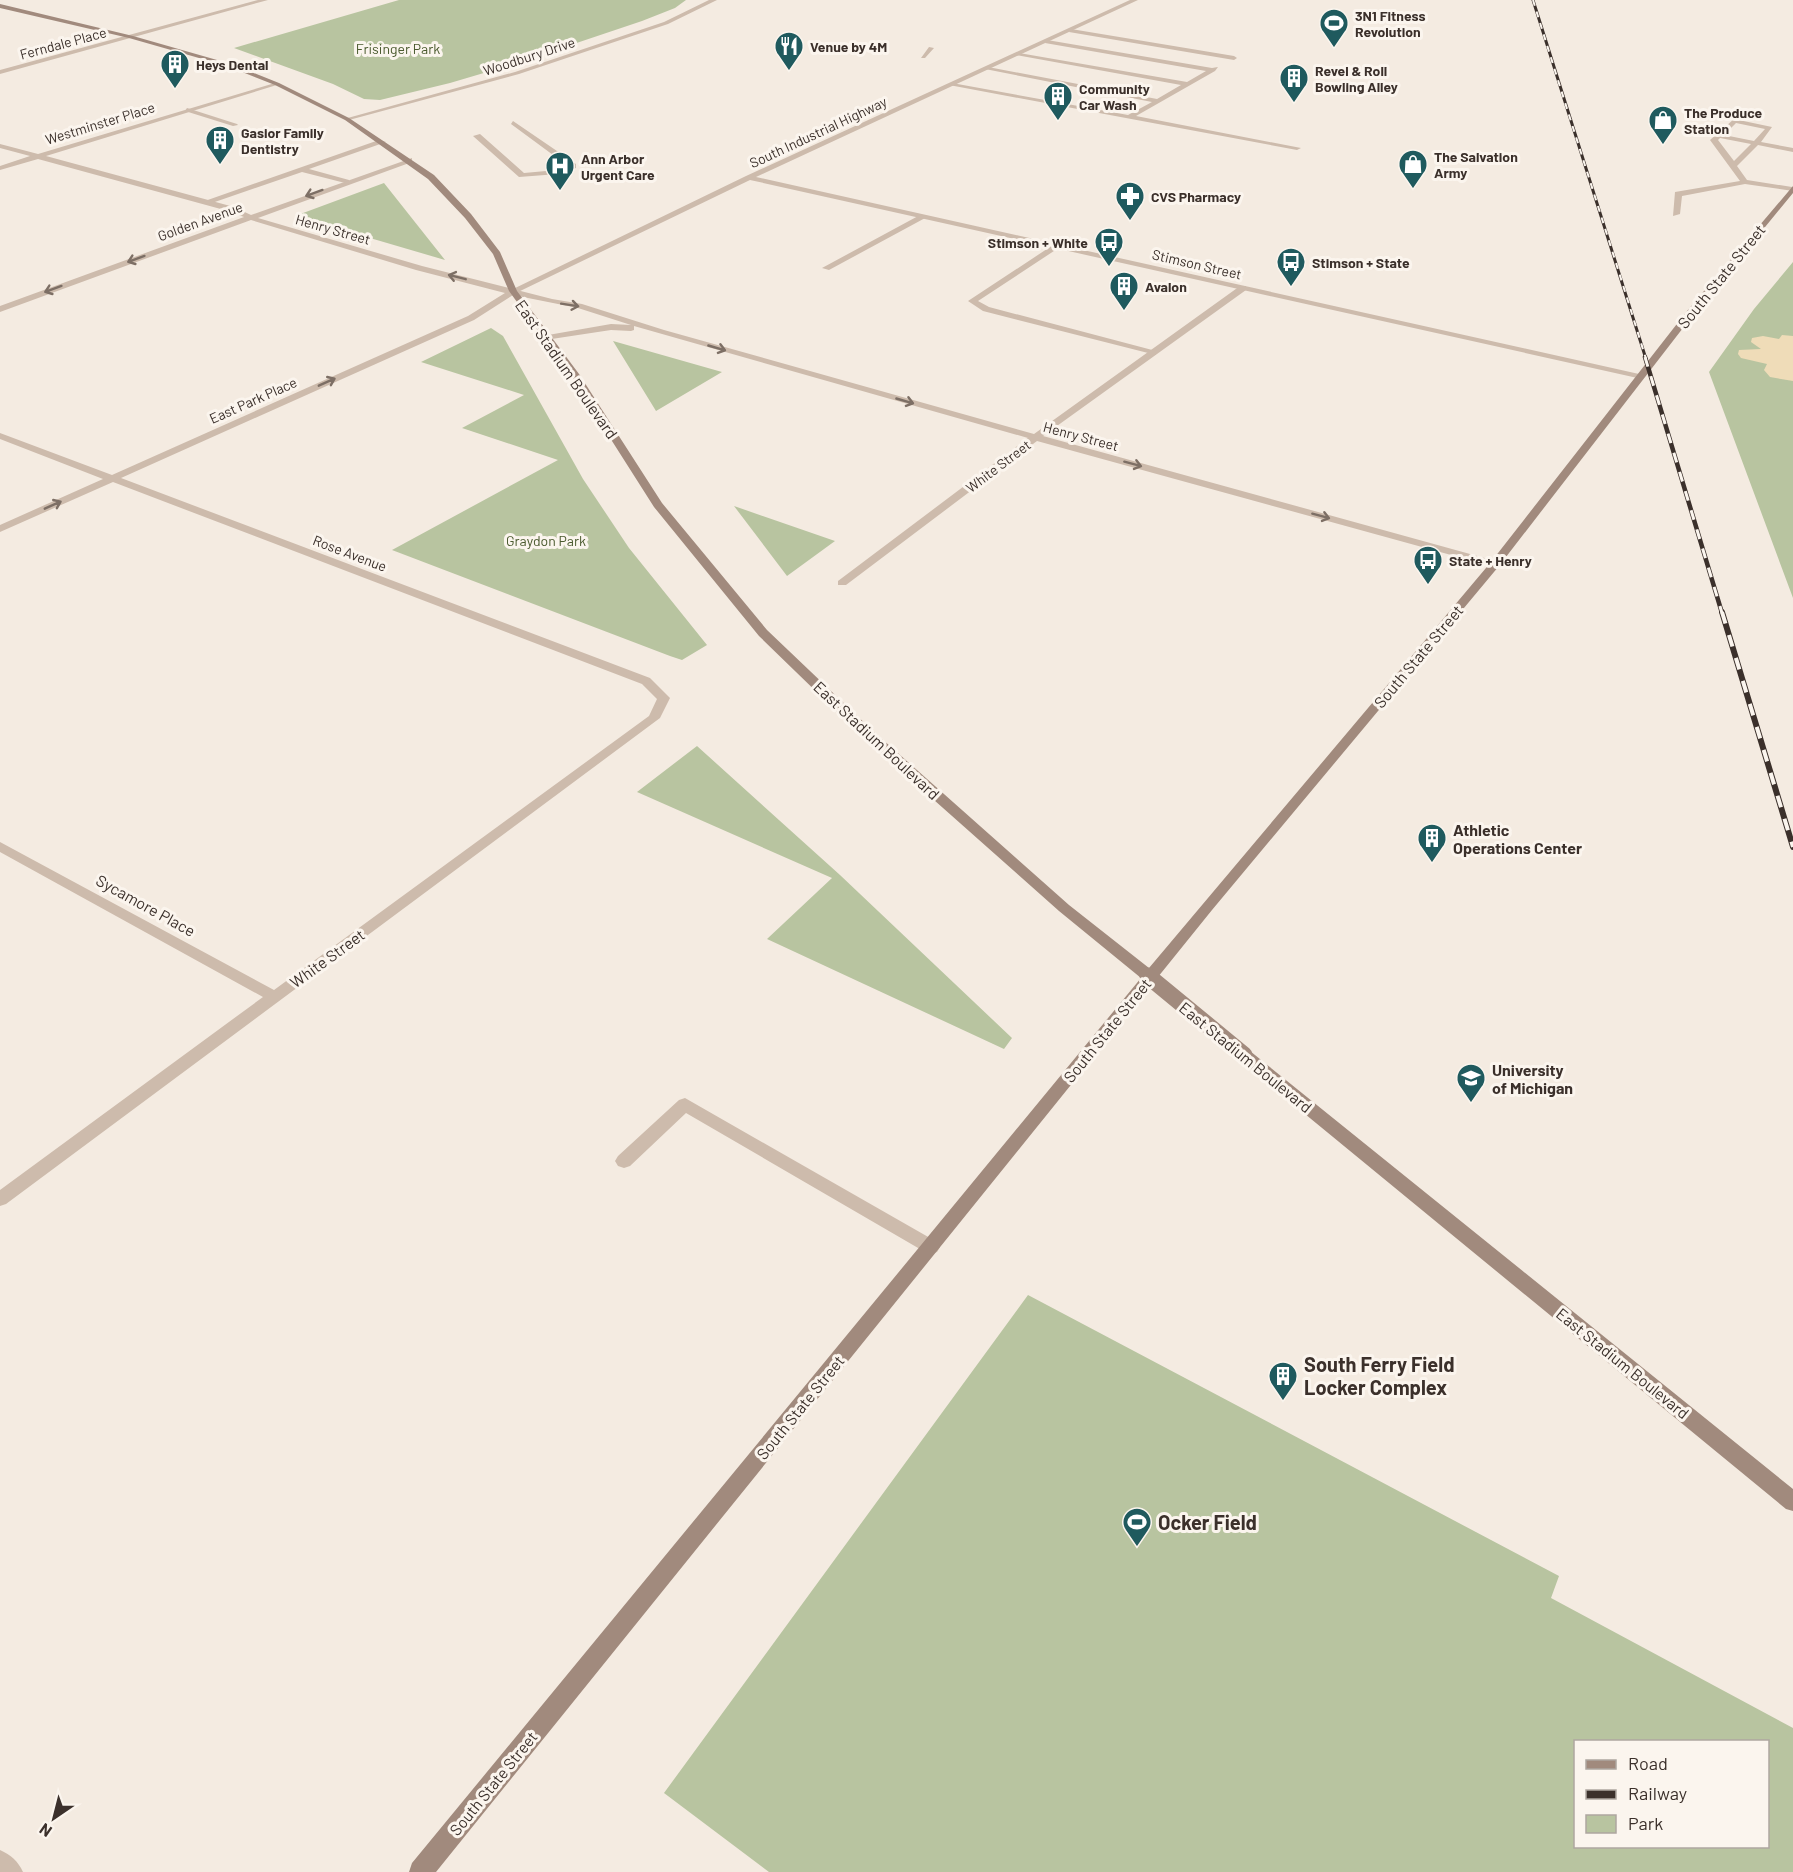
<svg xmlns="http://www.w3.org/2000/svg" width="1793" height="1872" viewBox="0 0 1793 1872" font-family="Barlow,sans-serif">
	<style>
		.green { fill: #b8c4a0; fill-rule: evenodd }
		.sand { fill: #efdcb8 }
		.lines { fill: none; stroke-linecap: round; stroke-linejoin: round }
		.service { fill: #cdbbac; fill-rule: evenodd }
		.minor { fill: #cdbbac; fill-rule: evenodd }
		.tertiary { fill: #cdbbac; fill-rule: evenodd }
		.secondary { fill: #a18a7d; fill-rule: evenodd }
		.rail-far2-casing { stroke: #3b302b; stroke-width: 3 }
		.rail-far1-casing { stroke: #3b302b; stroke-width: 4.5 }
		.rail-casing { stroke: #3b302b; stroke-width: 6 }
		.rail-far2 { stroke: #fbf5ee; stroke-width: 2; stroke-dasharray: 6; stroke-linecap: butt }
		.rail-far1 { stroke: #fbf5ee; stroke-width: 3; stroke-dasharray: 10; stroke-linecap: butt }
		.rail { stroke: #fbf5ee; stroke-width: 4; stroke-dasharray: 12; stroke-linecap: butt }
		.secondary-bridge { stroke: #a18a7d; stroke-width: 17 }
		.oneway { stroke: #7d6f65 }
		.labels { text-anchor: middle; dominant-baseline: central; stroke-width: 6; stroke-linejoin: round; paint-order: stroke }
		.far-poi-label { font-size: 14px; font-weight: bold; fill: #3b302b; stroke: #fbf5ee; text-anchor: start }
		.far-street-label { font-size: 14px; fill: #3b302b; stroke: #fbf5ee }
		.far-park-label { font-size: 14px; fill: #4a5a2e; stroke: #fbf5ee }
		.street-label { font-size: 16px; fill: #3b302b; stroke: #fbf5ee }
		.poi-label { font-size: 16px; font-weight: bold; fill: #3b302b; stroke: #fbf5ee; text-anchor: start }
		.near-poi-label { font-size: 20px; font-weight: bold; fill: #3b302b; stroke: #fbf5ee; text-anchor: start }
	</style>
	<rect width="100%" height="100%" fill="#f4ebe1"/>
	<path class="green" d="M399,0H686L675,8L642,21L511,65L450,83L380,100L364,99L333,84L234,48Z
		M384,183L445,260L295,216Z
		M1793,262V598L1709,372L1754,309Z
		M491,328L503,336L583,479L629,548L707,645L682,660L670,656L392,550L558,460L462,428L524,395L421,362Z
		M613,341L722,372L656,411Z
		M734,506L835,541L787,576Z
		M697,746L840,875L1012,1038L1004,1049L767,939L832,878L637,792Z
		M1028,1295L1559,1576L1551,1598L1793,1728V1872H769L664,1793ZM1576,1742H1768V1846H1576Z"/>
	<path class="sand" d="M1782,335L1793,336V381L1770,377L1764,370L1767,364L1741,358L1738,354L1739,350L1761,349L1751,342L1752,338L1763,336L1779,339Z"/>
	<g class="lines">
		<path class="service" d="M1071,29L1234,56L1237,58L1234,60L1069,32Z
			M1047,40L1212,68L1218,67L1215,71L1136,116L1301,148L1297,150L949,85L952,83L1128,115L1152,102L985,69L988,67L1157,99L1181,85L1016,55L1019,53L1187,82L1206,71L1045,43Z
			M929,47L934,48L925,58H921Z
			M187,108L237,124L238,125L233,126L185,111Z
			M1734,119L1772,127L1761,142L1793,148V152L1758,145L1737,166L1747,180L1792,187L1793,191L1745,184L1682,196L1680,214L1673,216L1675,192L1740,181L1710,140ZM1736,123L1765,129L1754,141L1724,135ZM1720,138L1751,144L1734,161L1718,140Z
			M513,121L576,164V168L558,174L519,177L473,136L480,134L524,173L557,170L568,166L511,124Z
			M379,140L386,142L309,169L349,180V184L302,172L209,204L202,202Z
			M920,215L927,217L829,270L822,268Z
			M1053,245L1060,247L978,301L989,307L1156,351V355L983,311L968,301Z
			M685,1098L937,1242L940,1247L937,1252L931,1254L925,1252L686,1113L630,1166L624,1168L618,1166L615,1161L618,1156L679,1100Z"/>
		<path class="minor" d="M258,0H268L0,74V70Z
			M709,0H717L668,24L519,74L349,120L344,119L515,72L664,22Z
			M275,83L280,84L46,156L234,207L251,215L412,158V162L258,218L422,266L552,299L582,304L664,330L1034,434L1240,286H1246V290L1043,436L1499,562L1501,564L1499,566H1491L1037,441L846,585H838V581L1028,438L634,326V330L631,331L611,330L545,340V336L548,335L611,324L631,325L578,308L513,295L474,320L121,478L650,678L670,698L660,718L6,1204L0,1206V1190L263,997L0,852V842L274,990L649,716L657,699L642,684L113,482L0,532V525L103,479L0,439V433L112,475L468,316L505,293L416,270L251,220L0,312V306L244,217L228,211L38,159L0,170V166L30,156L0,148V144L38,154Z
			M0,1850C11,1855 18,1861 23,1872H0Z"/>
		<path class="tertiary" d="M1130,0H1138L756,177L1639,374L1644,377L1642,379L750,180L516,293L509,291L746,176Z"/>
		<path class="secondary" d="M0,4L133,36L231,64L279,83L349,118L434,175L471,214L500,252L517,291L579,374L662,503L767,630L873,731L1069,905L1149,968L1491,562L1687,311L1793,186V193L1693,315L1499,566L1212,910L436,1872H409L412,1863L1141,978L1059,911L863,737L759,636L654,507L570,375L509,291L493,254L465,218L428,179L345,120L275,85L227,66L129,38L0,8Z
			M1244,1049L1250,1051L1793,1489V1511L1786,1509L1238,1059L1236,1055L1238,1051Z"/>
		<g class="rail-far2-casing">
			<path id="rail-far2" d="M1533,0C1570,120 1609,239 1646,359"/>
		</g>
		<g class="rail-far1-casing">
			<path id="rail-far1" d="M1645,357L1722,613"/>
		</g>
		<g class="rail-casing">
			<path id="rail" d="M1722,612L1793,847"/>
		</g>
		<use href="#rail-far2" class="rail-far2"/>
		<use href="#rail-far1" class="rail-far1"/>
		<use href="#rail" class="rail"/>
		<path class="secondary-bridge" d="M1148,976L1244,1055"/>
	</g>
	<defs><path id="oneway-shaft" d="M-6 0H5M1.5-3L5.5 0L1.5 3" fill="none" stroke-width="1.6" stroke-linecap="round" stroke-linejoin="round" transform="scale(1.5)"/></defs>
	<g class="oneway">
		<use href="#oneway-shaft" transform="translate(314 193) rotate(160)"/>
		<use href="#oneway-shaft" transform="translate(136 259) rotate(160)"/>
		<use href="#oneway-shaft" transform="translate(457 277) rotate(-166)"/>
		<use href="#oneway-shaft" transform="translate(53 289) rotate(160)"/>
		<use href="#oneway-shaft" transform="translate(570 305) rotate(9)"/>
		<use href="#oneway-shaft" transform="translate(717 348) rotate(16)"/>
		<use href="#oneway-shaft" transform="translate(327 382) rotate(-24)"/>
		<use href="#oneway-shaft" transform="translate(905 401) rotate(16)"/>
		<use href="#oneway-shaft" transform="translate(1133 464) rotate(15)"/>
		<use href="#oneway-shaft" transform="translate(53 505) rotate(-24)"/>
		<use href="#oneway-shaft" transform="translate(1321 516) rotate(15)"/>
	</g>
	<defs>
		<g id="stadium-pin" transform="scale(1.5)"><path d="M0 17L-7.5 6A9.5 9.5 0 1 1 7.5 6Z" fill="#1f5a5e" stroke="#fbf5ee"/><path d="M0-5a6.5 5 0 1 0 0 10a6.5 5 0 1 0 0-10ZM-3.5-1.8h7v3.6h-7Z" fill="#fff"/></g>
		<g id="restaurant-pin" transform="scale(1.5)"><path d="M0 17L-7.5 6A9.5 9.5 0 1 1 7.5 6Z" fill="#1f5a5e" stroke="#fbf5ee"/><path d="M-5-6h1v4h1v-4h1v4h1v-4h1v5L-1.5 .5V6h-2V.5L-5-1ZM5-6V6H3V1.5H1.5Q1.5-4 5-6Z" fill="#fff"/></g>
		<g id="building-pin" transform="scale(1.5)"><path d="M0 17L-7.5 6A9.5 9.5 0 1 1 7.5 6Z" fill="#1f5a5e" stroke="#fbf5ee"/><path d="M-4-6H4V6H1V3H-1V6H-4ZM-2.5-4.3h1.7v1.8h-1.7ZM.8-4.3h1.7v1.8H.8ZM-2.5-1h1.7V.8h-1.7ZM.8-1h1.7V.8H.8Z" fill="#fff"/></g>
		<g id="shop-pin" transform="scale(1.5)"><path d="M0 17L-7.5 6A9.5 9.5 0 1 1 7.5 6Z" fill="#1f5a5e" stroke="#fbf5ee"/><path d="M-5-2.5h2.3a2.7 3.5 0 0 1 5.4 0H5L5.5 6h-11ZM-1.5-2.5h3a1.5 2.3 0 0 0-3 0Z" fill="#fff"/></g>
		<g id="hospital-pin" transform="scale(1.5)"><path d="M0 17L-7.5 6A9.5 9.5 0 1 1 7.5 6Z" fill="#1f5a5e" stroke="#fbf5ee"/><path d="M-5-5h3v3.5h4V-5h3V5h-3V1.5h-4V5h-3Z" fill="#fff"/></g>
		<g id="pharmacy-pin" transform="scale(1.5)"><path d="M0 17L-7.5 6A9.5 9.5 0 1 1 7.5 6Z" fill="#1f5a5e" stroke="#fbf5ee"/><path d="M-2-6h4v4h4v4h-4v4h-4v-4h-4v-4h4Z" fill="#fff"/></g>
		<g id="bus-pin" transform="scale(1.5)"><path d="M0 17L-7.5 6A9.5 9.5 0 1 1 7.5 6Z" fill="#1f5a5e" stroke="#fbf5ee"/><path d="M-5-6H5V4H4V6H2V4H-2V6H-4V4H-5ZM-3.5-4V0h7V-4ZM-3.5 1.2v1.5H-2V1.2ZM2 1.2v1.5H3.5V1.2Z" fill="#fff"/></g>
		<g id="university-pin" transform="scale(1.5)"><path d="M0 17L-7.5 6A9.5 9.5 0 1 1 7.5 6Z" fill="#1f5a5e" stroke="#fbf5ee"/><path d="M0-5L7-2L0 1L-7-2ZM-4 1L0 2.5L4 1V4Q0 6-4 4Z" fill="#fff"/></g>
	</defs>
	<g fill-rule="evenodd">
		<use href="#stadium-pin" x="1334" y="23"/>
		<use href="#restaurant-pin" x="789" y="46"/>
		<use href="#building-pin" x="175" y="64"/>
		<use href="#building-pin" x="1294" y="78"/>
		<use href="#building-pin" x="1058" y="96"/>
		<use href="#shop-pin" x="1663" y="120"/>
		<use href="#building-pin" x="220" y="140"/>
		<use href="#shop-pin" x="1413" y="164"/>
		<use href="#hospital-pin" x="560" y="166"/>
		<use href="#pharmacy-pin" x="1130" y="196"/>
		<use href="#bus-pin" x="1109" y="242"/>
		<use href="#bus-pin" x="1291" y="262"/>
		<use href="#building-pin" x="1124" y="286"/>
		<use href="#bus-pin" x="1428" y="560"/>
		<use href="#building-pin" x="1432" y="838"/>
		<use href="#university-pin" x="1471" y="1078"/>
		<use href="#building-pin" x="1283" y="1376"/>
		<use href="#stadium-pin" x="1137" y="1522"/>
	</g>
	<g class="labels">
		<g class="far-poi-label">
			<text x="1355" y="15">3N1 Fitness<tspan x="1355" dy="16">Revolution</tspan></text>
			<text x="810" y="46">Venue by 4M</text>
			<text x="196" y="64">Heys Dental</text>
			<text x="1315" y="70">Revel &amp; Roll<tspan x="1315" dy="16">Bowling Alley</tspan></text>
			<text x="1079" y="88">Community<tspan x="1079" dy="16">Car Wash</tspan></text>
			<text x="1684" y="112">The Produce<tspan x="1684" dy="16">Station</tspan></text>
			<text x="241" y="132">Gasior Family<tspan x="241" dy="16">Dentistry</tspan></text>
			<text x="1434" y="156">The Salvation<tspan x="1434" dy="16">Army</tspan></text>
			<text x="581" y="158">Ann Arbor<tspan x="581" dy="16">Urgent Care</tspan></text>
			<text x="1151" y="196">CVS Pharmacy</text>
			<text x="1088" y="242" text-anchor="end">Stimson + White</text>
			<text x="1312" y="262">Stimson + State</text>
			<text x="1145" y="286">Avalon</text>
			<text x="1449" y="560">State + Henry</text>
		</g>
		<g class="far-street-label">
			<text transform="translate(63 43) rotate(-15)">Ferndale Place</text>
			<text transform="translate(529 56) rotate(-18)">Woodbury Drive</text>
			<text transform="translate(100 123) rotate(-17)">Westminster Place</text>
			<text transform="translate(818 132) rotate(-25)">South Industrial Highway</text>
			<text transform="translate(200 221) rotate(-20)">Golden Avenue</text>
			<text transform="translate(333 229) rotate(16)">Henry Street</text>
			<text transform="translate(1197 264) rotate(13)">Stimson Street</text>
			<text transform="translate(253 400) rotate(-24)">East Park Place</text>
			<text transform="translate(1081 436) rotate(15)">Henry Street</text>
			<text transform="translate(998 466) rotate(-37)">White Street</text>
			<text transform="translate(350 553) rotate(21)">Rose Avenue</text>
		</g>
		<g class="far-park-label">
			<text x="398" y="48">Frisinger Park</text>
			<text x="546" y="540">Graydon Park</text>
		</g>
		<g class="street-label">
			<text transform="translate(1721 276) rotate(-51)">South State Street</text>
			<text transform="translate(567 369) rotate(55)">East Stadium Boulevard</text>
			<text transform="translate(1418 656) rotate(-50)">South State Street</text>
			<text transform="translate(877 740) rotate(43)">East Stadium Boulevard</text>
			<text transform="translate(146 905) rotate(29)">Sycamore Place</text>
			<text transform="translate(327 958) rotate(-36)">White Street</text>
			<text transform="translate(1107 1030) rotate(-51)">South State Street</text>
			<text transform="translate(1246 1057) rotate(39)">East Stadium Boulevard</text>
			<text transform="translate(1623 1363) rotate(39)">East Stadium Boulevard</text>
			<text transform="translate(800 1407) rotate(-51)">South State Street</text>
			<text transform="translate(493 1783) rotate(-51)">South State Street</text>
		</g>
		<g class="poi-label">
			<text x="1453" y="829">Athletic<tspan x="1453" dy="18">Operations Center</tspan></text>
			<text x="1492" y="1069">University<tspan x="1492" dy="18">of Michigan</tspan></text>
		</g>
		<g class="near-poi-label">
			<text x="1304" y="1364">South Ferry Field<tspan x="1304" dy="23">Locker Complex</tspan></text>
			<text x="1158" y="1522">Ocker Field</text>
		</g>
	</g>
	<rect x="1574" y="1740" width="195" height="108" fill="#fbf5ee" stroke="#aea6a0" stroke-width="1.5"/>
	<rect x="1586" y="1760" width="30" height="9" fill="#a18a7d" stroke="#aea6a0" stroke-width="1.5"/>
	<text x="1628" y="1770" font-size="18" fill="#3b302b">Road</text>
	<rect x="1586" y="1790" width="30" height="9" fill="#3b302b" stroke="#aea6a0" stroke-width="1.5"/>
	<text x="1628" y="1800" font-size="18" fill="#3b302b">Railway</text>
	<rect x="1586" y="1815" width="30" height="18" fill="#b8c4a0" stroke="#aea6a0" stroke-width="1.5"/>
	<text x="1628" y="1830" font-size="18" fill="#3b302b">Park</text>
	<g transform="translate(54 1818) rotate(215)" stroke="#fbf5ee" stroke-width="4.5" paint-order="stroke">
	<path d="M0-4.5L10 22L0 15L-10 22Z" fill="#3b302b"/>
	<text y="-9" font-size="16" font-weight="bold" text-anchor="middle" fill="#3b302b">N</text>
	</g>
</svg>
